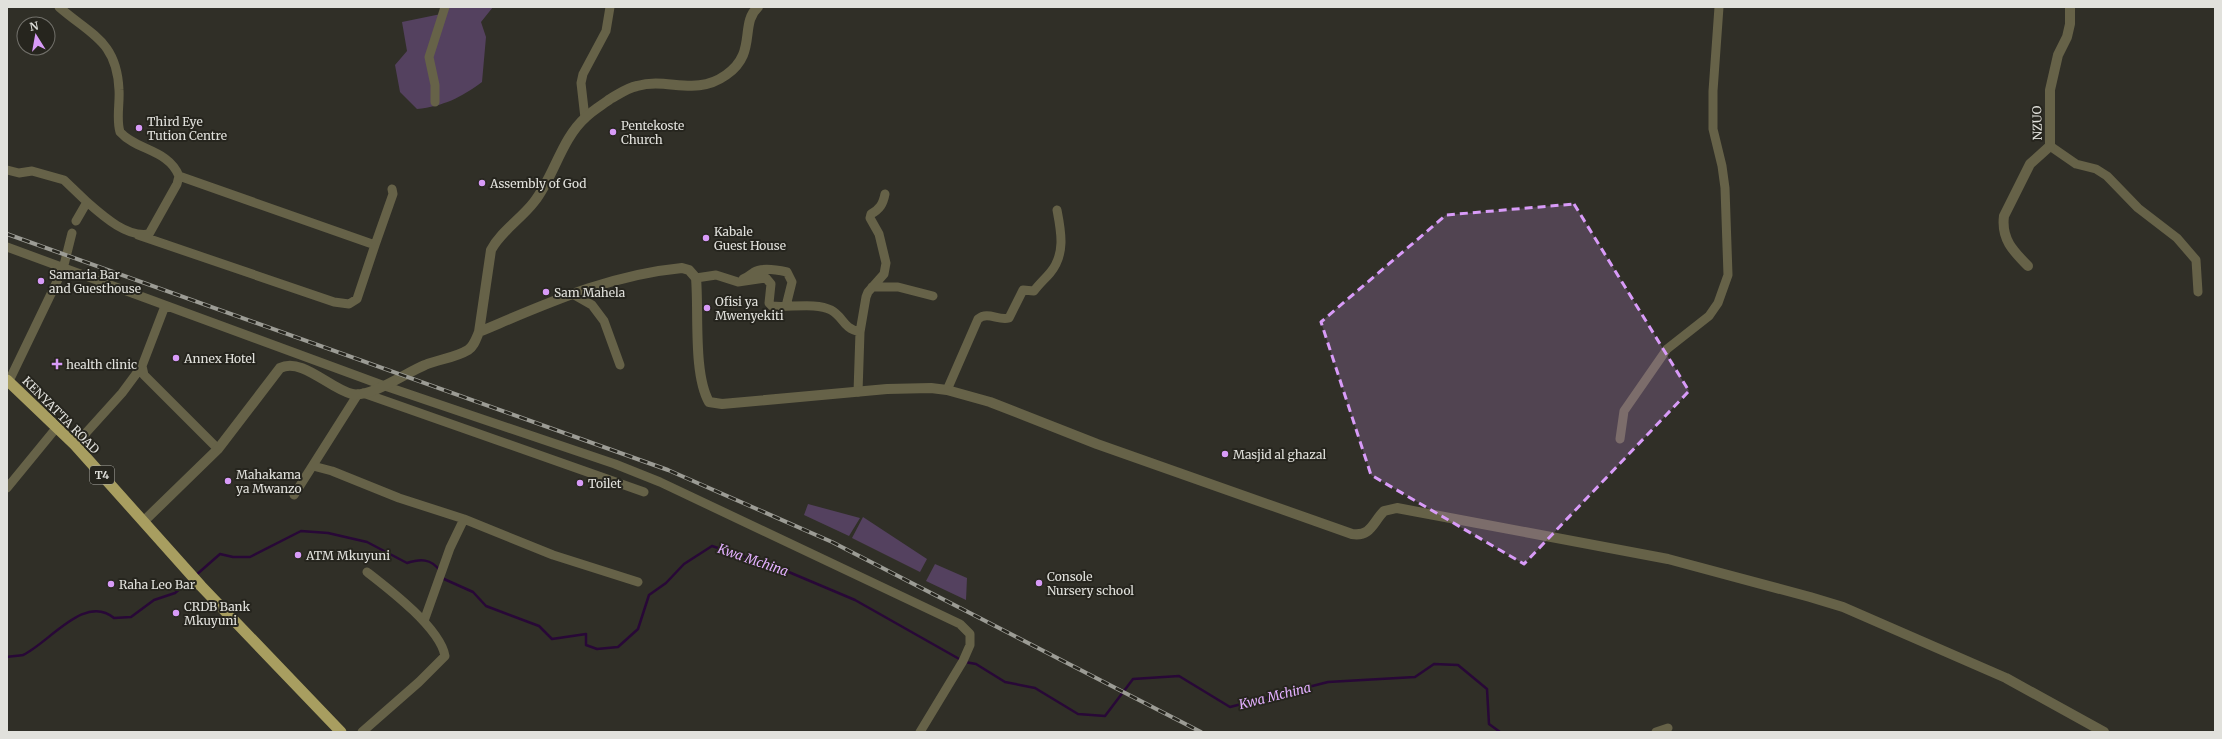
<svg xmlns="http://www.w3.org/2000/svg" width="2222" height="739" viewBox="0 0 2222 739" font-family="Merriweather,serif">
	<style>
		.green { fill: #54415f }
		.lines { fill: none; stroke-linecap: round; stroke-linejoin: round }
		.stream { stroke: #280837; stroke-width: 2.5 }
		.minor { stroke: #666248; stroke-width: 9 }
		.tertiary { stroke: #666248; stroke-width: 10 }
		.trunk { stroke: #a89e60; stroke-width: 11 }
		.rail-casing { stroke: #9c9c95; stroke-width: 4 }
		.rail { stroke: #26251e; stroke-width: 2.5; stroke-dasharray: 8; stroke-linecap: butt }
		.marked { fill: #d89bf8; fill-opacity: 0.2; stroke: #d89bf8; stroke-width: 3; stroke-dasharray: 8 5; stroke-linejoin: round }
		.poi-dot { fill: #d89bf8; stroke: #26251e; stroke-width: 1.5 }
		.labels { text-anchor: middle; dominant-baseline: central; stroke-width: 4; stroke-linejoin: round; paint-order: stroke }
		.shield { fill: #26251e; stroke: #a9a9a3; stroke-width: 1 }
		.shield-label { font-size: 11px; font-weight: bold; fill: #e1e1dc }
		.poi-label { font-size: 12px; fill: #e1e1dc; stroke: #26251e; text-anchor: start }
		.street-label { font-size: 12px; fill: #e1e1dc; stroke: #26251e }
		.water-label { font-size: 13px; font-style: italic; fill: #e3b0ff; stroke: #26251e }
	</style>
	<rect width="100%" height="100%" fill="#302f27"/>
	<path class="green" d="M449,7H493L481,22L486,37L482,82C460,98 444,106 417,109L400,92L395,65L407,51L402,22L441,14Z
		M808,504L860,518L849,536L804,515Z
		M863,517L927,559L920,572L852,538Z
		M935,564L967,578L966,600L926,581Z"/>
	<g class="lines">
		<path class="stream" d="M195,576L220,554L233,557H250L301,531L328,533L367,542L407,563C420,559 431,558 440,571
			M442,576L444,579L473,592L486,606L539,626L552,639L586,634V645L597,649L618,647L638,629L649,595L666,583L684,564L712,546L784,570L855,600L961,660
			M7,657C12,656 18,656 23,655C49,643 85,593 114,618L131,617L154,600L175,593L192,579
			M965,662L976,664L1005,682L1035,688L1078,714L1105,716L1133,679L1179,676L1230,707L1328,682L1415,677L1434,664L1458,665L1487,689L1489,724L1500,732"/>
		<path class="minor" d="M59,7C91,35 117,41 119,90C120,103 116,119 120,132C137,151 168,149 179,176L177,184L149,234C127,238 103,216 87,202L76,221
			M435,102V85L429,57L445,7
			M585,118L581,83L583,74L606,31L610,7
			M2050,146L2076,164L2096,169L2107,176L2138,208L2177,238L2196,260L2198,292
			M7,170L19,173L32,171L64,180L87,202
			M138,235L334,302L349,304L357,299L375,245L179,176
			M375,245L393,194L392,189
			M7,247L382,385L615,464L660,482L960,624L970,634V645L963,661L920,732
			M696,278L716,275L738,282L766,278L771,284L769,303L772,306C788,308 816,302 831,310C844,317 842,328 860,332
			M743,279C748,277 750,275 754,272C762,267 778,270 787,272L792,282L786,306
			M872,287H898L933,296
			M571,293L592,305L604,321L620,365
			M165,306L142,366L144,375L218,449
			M9,381L63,269L72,233
			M947,390L978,319C988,311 998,321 1009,318L1023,290L1034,291C1039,284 1045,279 1050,273C1066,254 1061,231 1057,210
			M858,392L860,332L866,297L868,292L884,274L886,263L879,234L870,218L871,214C880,209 883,204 885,194
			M363,393L644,492
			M1620,439L1624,411L1667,349L1709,316L1718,303L1728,275L1725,188L1722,166L1713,129V91L1719,7
			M75,445L122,393L142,366
			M313,466L332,471L399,498L464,519L553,555L638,582
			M7,488L57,427
			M294,495L358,394
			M424,621L450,548L464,519
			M362,732L419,682L445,656C440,628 389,589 367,572
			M1656,732L1668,728"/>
		<path class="tertiary" d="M2028,266C2013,251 2001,239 2004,216L2030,164L2050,146V90L2058,55L2067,37L2070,24V7
			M479,332L491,250C501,231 521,219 534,202C554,177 561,139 586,117C593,110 602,105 610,99C619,94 627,88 637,86C668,77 695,97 726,75C758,53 739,24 758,7
			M144,521L218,449L280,368C302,357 330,389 352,394C371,398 407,372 425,365C439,359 455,358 468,350C474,346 476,339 479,332C546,304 608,275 682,268L689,270L696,278C699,311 693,374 709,402L722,404L887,389L931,388L947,390L990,402L1097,444L1352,534C1371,537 1373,522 1384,511L1397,508L1668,559L1810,597L1843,607L2006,678L2104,732"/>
		<path class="trunk" d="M7,380L75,445L201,586L341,732"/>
		<g class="rail-casing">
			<path id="rail" d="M7,234L668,470L832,542L1201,732"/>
		</g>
		<use href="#rail" class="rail"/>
	</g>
	<path class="marked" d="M1574,204L1689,391L1524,564L1371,475L1321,322L1446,215Z"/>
	<g class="poi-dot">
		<circle cx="139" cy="128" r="4"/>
		<circle cx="613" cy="132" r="4"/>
		<circle cx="482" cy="183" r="4"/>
		<circle cx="706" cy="238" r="4"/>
		<circle cx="41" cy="281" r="4"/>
		<circle cx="546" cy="292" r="4"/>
		<circle cx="707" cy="308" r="4"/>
		<circle cx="176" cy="358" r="4"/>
		<path d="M55 358h4v4h4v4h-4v4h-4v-4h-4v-4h4z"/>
		<circle cx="1225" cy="454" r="4"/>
		<circle cx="228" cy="481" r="4"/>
		<circle cx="580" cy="483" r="4"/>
		<circle cx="298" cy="555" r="4"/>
		<circle cx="1039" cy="583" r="4"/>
		<circle cx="111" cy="584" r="4"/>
		<circle cx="176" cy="613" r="4"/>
	</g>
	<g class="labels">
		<rect class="shield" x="90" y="466" width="24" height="18" rx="3"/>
		<g class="shield-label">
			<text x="102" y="475">T4</text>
		</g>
		<g class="poi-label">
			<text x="147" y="121">Third Eye<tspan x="147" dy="14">Tution Centre</tspan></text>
			<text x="621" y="125">Pentekoste<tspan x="621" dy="14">Church</tspan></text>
			<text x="490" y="183">Assembly of God</text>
			<text x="714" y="231">Kabale<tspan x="714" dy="14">Guest House</tspan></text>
			<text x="49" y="274">Samaria Bar<tspan x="49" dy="14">and Guesthouse</tspan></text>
			<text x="554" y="292">Sam Mahela</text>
			<text x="715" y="301">Ofisi ya<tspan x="715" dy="14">Mwenyekiti</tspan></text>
			<text x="184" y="358">Annex Hotel</text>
			<text x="66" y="364">health clinic</text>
			<text x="1233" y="454">Masjid al ghazal</text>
			<text x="236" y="474">Mahakama<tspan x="236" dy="14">ya Mwanzo</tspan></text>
			<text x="588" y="483">Toilet</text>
			<text x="306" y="555">ATM Mkuyuni</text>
			<text x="1047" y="576">Console<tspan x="1047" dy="14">Nursery school</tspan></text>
			<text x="119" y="584">Raha Leo Bar</text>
			<text x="184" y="606">CRDB Bank<tspan x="184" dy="14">Mkuyuni</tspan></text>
		</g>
		<g class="street-label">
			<text transform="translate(2037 123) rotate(-91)">NZUO</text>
			<text transform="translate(61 415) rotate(45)">KENYATTA ROAD</text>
		</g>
		<g class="water-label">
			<text transform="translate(753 560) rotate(19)">Kwa Mchina</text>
			<text transform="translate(1275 696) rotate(-14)">Kwa Mchina</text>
		</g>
	</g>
	<rect width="2222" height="739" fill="none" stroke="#e1e1dc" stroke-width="16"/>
	<g transform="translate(36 36) rotate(349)"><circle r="19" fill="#26251e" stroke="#71706a"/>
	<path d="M0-3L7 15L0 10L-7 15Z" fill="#d89bf8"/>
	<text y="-6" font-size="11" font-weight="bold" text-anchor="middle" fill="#e1e1dc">N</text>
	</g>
</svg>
